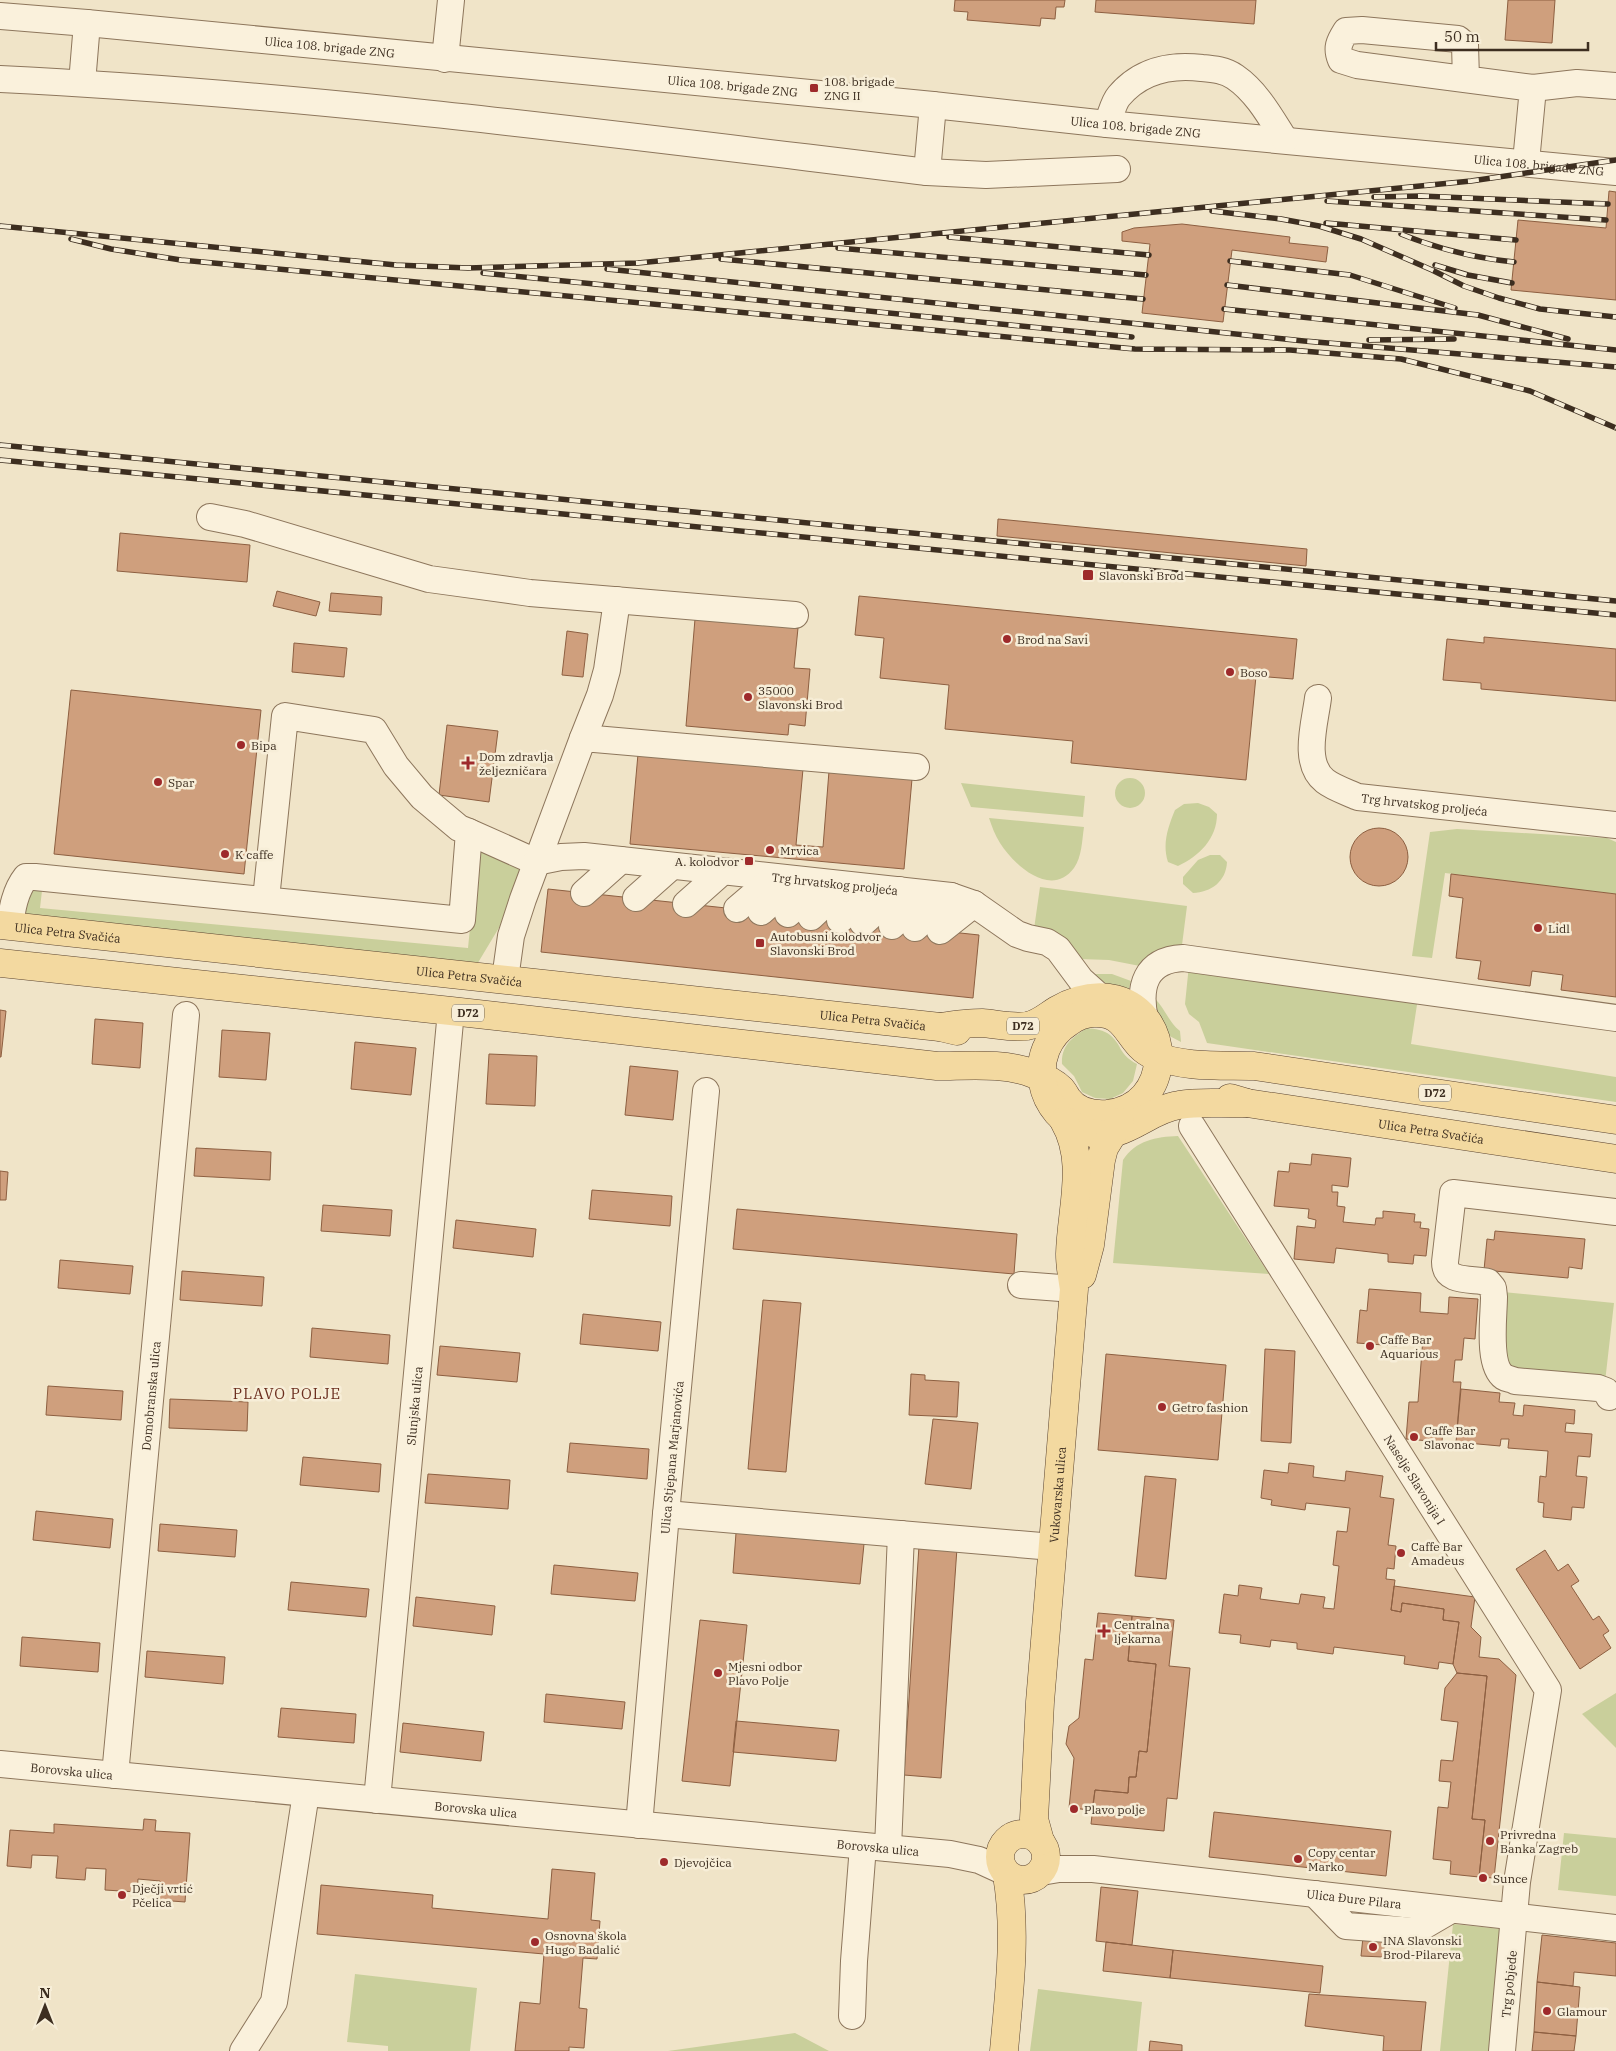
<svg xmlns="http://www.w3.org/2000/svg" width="1616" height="2051" viewBox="0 0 1616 2051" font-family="'IBM Plex Serif',serif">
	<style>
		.green { fill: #c9cf9b }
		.building { fill: #cf9f7d; stroke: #8d5f41 }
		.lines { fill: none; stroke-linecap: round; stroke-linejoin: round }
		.minor-casing { stroke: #8d765c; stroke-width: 28 }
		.major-casing { stroke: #5b4430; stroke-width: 29 }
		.minor { stroke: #faf1dc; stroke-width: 26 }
		.major { stroke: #f3d9a0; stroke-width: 28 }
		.rail-casing { stroke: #3d2e20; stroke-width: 5.5 }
		.rail { stroke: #f7eed8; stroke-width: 4; stroke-dasharray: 11; stroke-linecap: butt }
		.poi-dot { fill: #9e2a2b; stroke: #f7eed8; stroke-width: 2 }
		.labels { text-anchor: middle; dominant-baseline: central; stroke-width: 5; stroke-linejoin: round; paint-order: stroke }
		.shield { fill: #f7eed8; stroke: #756857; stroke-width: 1 }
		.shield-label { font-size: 11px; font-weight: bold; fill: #3d2e20 }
		.street-label { font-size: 12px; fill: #3d2e20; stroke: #f7eed8 }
		.poi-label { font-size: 12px; fill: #3d2e20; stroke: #f7eed8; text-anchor: start }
		.quarter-label { font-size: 15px; letter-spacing: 1px; fill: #6b2e1e; stroke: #f7eed8 }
	</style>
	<rect width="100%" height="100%" fill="#f0e4c8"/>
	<path class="green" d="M1115 793a15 15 0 1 1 30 0a15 15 0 1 1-30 0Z
		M961,783L1085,796L1083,817L971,807Z
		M1198,803L1209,807L1217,814C1217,839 1199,856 1178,866L1168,862C1162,844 1168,827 1175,810L1184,804Z
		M989,818L1084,827C1082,840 1082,857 1074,868C1051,899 1014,865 1000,843C995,835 992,827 989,818Z
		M1457,829L1607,838L1616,842V894L1445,873L1432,958L1412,956L1430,832Z
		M478,848L519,866L522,874L500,926L476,966L22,914L28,888L43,882L40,908L468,948Z
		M1210,855H1220L1227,862C1226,882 1211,892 1193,893L1183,884V877L1198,860Z
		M1040,887L1187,906L1182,945L1166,948L1140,966L1109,960L1079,959L1034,929Z
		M1189,965L1418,998L1411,1044L1616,1077V1102L1207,1043L1199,1022L1189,1014L1185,1004Z
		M1093,974H1112L1131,981L1128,992L1109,988Z
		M1150,995C1164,1004 1167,1021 1180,1031L1181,1042L1162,1032Z
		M1087,1028C1095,1029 1104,1030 1110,1035C1123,1046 1118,1054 1137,1064L1133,1081L1123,1093L1110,1099L1095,1098L1082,1092L1074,1076L1062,1064C1061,1045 1073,1037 1087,1028Z
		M1178,1136L1269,1274L1113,1263L1123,1160C1136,1140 1156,1137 1178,1136Z
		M1503,1292L1614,1303L1605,1382L1504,1366Z
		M1616,1693V1748L1582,1714Z
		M1564,1833L1616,1838V1896L1558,1890Z
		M1453,1924L1501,1929L1489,2051H1440Z
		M355,1974L477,1988L470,2051H388V2046L347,2042Z
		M1038,1989L1142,2002L1137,2051H1030Z
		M795,2033L829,2051H668Z"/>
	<path class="building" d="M955,0H1065L1064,7H1056L1055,19L1041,18L1040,26L967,20L968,12L954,11Z
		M1096,0H1256L1254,24L1095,12Z
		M1508,0H1555L1552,43L1505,40Z
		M1609,191L1616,192V300L1511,290L1518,220L1606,228Z
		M1182,224L1290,237L1289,243L1328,247L1326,262L1232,250L1223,322L1142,313L1150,244L1122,241V232L1134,228Z
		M998,519L1307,549L1306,566L997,536Z
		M120,533L250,545L247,582L117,571Z
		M277,591L320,602L316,616L273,606Z
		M331,593L382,597L381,615L329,611Z
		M859,596L1297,639L1293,679L1256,676L1246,780L1071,763L1073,741L945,729L949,685L880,678L884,638L855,635Z
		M695,619L798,628L794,668L810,669L805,726L789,724L788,735L686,726Z
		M567,631L588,634L583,677L562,675Z
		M1484,637L1616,649V701L1481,689V683L1443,680L1447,639L1484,643Z
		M294,643L347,648L344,677L292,672Z
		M71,690L261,710L244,874L54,854Z
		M447,725L498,731L489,802L439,795Z
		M638,754L803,769L796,845L823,847L829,771L912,779L904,869L630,844Z
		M1350 857a29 29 0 1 1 58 0a29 29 0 1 1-58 0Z
		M1451,874L1616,894V997L1561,990L1563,975L1532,971L1530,986L1478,979L1481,961L1456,958L1463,898L1449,896Z
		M548,889L979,935L973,998L541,952Z
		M0,1010L6,1011L1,1057H0Z
		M95,1019L143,1023L140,1068L92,1064Z
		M222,1030L270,1033L266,1080L219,1077Z
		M355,1042L416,1048L411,1095L351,1089Z
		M489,1054L537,1056L535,1106L486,1104Z
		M630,1066L678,1071L673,1120L625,1115Z
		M196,1148L271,1152L270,1180L194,1176Z
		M1312,1154L1351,1158L1348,1187L1332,1185V1192H1338L1337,1206L1345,1207L1343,1222L1375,1225L1376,1218H1383V1211L1415,1214L1414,1222H1421L1420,1228L1429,1229L1426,1256L1414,1255L1413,1264L1388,1262V1254L1336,1248L1334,1263L1294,1259L1297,1226L1315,1228L1316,1220L1308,1218L1309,1209L1274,1206L1278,1171L1289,1172L1290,1163L1311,1165Z
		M0,1171L8,1172L6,1200H0Z
		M592,1190L672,1196L670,1226L589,1219Z
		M323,1205L392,1210L390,1236L321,1231Z
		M737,1209L1017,1234L1014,1274L733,1249Z
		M456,1220L536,1229L533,1257L453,1248Z
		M1495,1231L1585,1239L1582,1269L1569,1267L1568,1278L1484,1270L1487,1239L1494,1240Z
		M60,1260L133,1266L130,1294L58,1288Z
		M182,1271L264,1277L262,1306L180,1300Z
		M1369,1289L1421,1293L1420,1312L1448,1314L1449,1297L1478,1299L1475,1339L1464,1338L1462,1360H1455L1453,1382H1461L1457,1429L1443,1428L1442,1442L1406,1439L1409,1402H1418L1423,1338L1398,1336L1397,1346L1357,1343L1360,1310L1367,1311Z
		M763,1300L801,1303L786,1472L748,1469Z
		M583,1314L661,1322L658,1351L580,1344Z
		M312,1328L390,1335L388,1364L310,1357Z
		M440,1346L520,1353L517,1382L437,1375Z
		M1265,1349L1295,1351L1291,1443L1261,1441Z
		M1106,1354L1226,1365L1218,1460L1098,1450Z
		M911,1374L925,1375V1380L959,1382L957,1417L909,1415Z
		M48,1386L123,1391L121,1420L46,1415Z
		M1461,1389L1500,1393L1499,1402L1515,1403L1513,1415L1523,1416L1524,1405L1575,1410L1574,1424L1566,1423L1565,1432L1592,1434L1590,1457L1578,1456L1576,1476L1587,1477L1584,1508L1572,1507L1571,1520L1543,1517L1544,1503L1538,1502L1540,1476L1546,1477L1548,1451L1508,1448L1509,1439H1501L1500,1446L1456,1442Z
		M170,1399L248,1402L247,1431L169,1428Z
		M933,1419L978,1423L971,1489L925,1484Z
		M570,1443L649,1449L647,1479L567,1472Z
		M303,1457L381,1464L379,1492L300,1485Z
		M1289,1463L1314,1466L1313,1477L1345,1481L1346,1471L1383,1476L1380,1497L1394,1499L1388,1545L1396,1546L1394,1569L1387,1568L1386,1579L1395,1580L1391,1610L1401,1612L1402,1603L1444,1609L1443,1620L1459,1622L1453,1664L1439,1662L1438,1669L1404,1664L1405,1656L1334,1647L1333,1654L1297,1649V1643L1271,1640L1270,1647L1240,1643L1241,1635L1219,1633L1224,1594L1238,1596L1239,1585L1262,1588L1260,1599L1299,1604L1301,1594L1325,1597L1323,1608L1334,1609L1339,1566L1333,1565L1337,1531L1347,1532L1350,1508L1306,1503L1305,1510L1271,1505L1272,1500L1261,1498L1264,1470L1288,1473Z
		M428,1474L510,1480L508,1509L425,1503Z
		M1145,1476L1176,1479L1166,1579L1135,1576Z
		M36,1511L113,1519L110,1548L33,1540Z
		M160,1524L237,1530L235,1557L158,1551Z
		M736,1533L864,1544L860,1584L733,1573Z
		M919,1546L957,1548L941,1778L904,1775Z
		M1545,1550L1558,1571L1568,1564L1579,1581L1571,1586L1593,1620L1599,1616L1609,1631L1603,1635L1611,1648L1580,1669L1516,1569Z
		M554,1565L638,1573L635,1601L551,1594Z
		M291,1582L369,1589L366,1617L288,1610Z
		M1394,1586L1475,1597L1471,1627L1481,1637L1479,1657L1499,1659L1516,1675L1494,1878L1479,1877L1485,1820L1472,1819L1487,1676L1457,1673L1453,1664L1459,1622L1443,1620L1444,1609L1402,1603L1401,1612L1391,1610Z
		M416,1597L495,1606L492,1635L413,1626Z
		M1098,1613L1132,1616L1128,1661L1156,1664L1147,1752L1139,1751L1136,1777H1129L1128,1793L1095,1790L1092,1810L1069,1808L1074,1758L1066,1744L1069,1726L1079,1718L1085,1659L1093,1660Z
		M1132,1616L1174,1620L1169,1666L1190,1668L1177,1799L1167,1798L1164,1831L1091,1824L1095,1790L1128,1793L1129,1777H1136L1139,1751L1147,1752L1156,1664L1128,1661Z
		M700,1620L747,1625L730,1786L682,1781Z
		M22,1637L100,1643L98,1672L20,1666Z
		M147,1651L225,1657L223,1684L145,1677Z
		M1457,1673L1487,1676L1472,1819L1485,1820L1479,1877L1450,1874L1451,1861L1433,1859L1438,1807L1448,1808L1451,1782L1439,1781L1441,1760L1453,1761L1458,1722L1441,1720L1445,1688Z
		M546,1694L625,1702L622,1729L544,1722Z
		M281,1708L356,1714L354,1743L278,1737Z
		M736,1721L839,1730L836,1761L733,1752Z
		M403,1723L484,1732L481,1761L400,1752Z
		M1214,1812L1391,1831L1386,1876L1209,1857Z
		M144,1819L156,1820L155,1831L190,1833L185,1902L159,1900L160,1881L138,1879L137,1892L105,1890L106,1869L86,1868L85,1880L56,1878L58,1856L32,1855L31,1868L7,1866L10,1830L54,1833V1824L143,1830Z
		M552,1869L595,1873L591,1920L600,1921L597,1959L583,1958L579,2008L587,2009L584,2048L569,2047V2051H515L520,2002L540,2004L544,1954L317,1934L321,1885L433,1895L432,1908L548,1919Z
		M1101,1887L1138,1891L1132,1945L1096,1941Z
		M1542,1935L1616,1943V1976L1574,1972L1573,1986L1537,1982Z
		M1363,1937L1385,1939L1383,1957L1361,1956Z
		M1106,1942L1173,1950L1170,1978L1103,1971Z
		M1173,1950L1323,1966L1320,1993L1170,1978Z
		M1537,1982L1580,1987L1576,2036L1534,2032Z
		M1309,1994L1426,2002L1421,2051H1383L1384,2036L1305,2026Z
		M1534,2032L1576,2036L1574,2051H1532Z
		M1150,2041L1182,2045V2051H1149Z"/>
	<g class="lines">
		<g class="minor-casing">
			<g id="minor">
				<path id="s1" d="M0,16L87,23L933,105L1107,124L1616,172"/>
				<path d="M445,59L451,0"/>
				<path d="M0,79C310,94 619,135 927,172L986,175L1117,169"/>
				<path d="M1466,79L1465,45L1458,39L1362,30L1346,31C1339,42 1336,48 1341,60L1357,65L1533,88L1526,162"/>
				<path d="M82,83L87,23"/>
				<path d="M1533,88L1577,83L1616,86"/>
				<path d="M1107,124C1111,115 1113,103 1119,96C1140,71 1170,64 1202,68C1214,69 1225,70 1235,77C1257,92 1271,118 1285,140"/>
				<path d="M927,172L933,105"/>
				<path d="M210,517L245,524L429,579L530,593L795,615"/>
				<path id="s2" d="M1318,698C1315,723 1302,763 1325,781C1334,788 1347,792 1358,797L1616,825"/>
				<path d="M583,738L600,695L607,670L617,600"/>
				<path d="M469,832L536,862"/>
				<path id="s3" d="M536,862L561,857L584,856L951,896L974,904L1017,934L1028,938L1047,942L1058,949L1081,980L1100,997"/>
				<path d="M584,893L621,860"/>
				<path d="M636,898L672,866"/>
				<path d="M686,904L722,872"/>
				<path d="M737,909L771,880"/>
				<path d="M761,912L796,881"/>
				<path d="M788,914L821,885"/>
				<path d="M811,917L845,885"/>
				<path d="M840,920L873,890"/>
				<path d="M863,923L899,890"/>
				<path d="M10,926C12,909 15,891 26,877H35L462,920L469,832L459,828L422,797L396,766L374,730L285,716L266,899"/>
				<path d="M892,926L924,898"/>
				<path d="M915,928L951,896"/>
				<path d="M940,931L974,904"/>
				<path d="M505,979L511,936L523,899L583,738L916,767"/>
				<path d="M1145,1019C1138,987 1145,960 1183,958L1616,1018"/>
				<path id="s4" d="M1192,1126L1548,1690L1517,1882L1502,2051"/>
				<path d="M1021,1285L1074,1289"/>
				<path d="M1609,1397L1606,1391L1598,1388L1515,1381C1512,1379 1507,1379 1504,1377C1487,1365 1494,1316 1494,1297L1493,1288L1488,1282C1473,1278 1445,1284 1445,1262L1453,1193L1616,1212"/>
				<path d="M666,1514L1053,1547"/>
				<path id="s5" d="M0,1764L950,1854L979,1860L1003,1871"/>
				<path id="s6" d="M115,1775L186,1015"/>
				<path id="s7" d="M377,1800L451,1011"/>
				<path id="s8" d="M639,1825L666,1514L706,1091"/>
				<path d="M888,1848L901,1534"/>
				<path id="s9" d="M1041,1872L1059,1869H1093L1616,1928"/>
				<path d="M1315,1894L1346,1926L1415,1931L1451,1910"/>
				<path d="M852,2016L854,1961L863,1846"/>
				<path d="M243,2051L274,2002L306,1793"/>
			</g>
		</g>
		<g class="major-casing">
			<g id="major">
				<path id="s10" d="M0,925L940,1027L957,1031"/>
				<path d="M0,963L451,1011L937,1066C968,1066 1005,1062 1034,1074C1043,1077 1054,1082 1061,1089C1063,1091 1065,1095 1067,1098C1076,1111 1092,1115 1107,1114C1173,1108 1175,1015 1115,999C1094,994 1074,1000 1057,1010C1047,1016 1039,1024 1027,1026C1012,1028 996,1024 982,1023C968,1023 954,1025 940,1027"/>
				<path id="s11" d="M1230,1098L1247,1103L1616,1159"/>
				<path d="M1247,1103C1224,1104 1201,1101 1179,1105C1146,1110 1122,1143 1087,1132C1038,1117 1024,1051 1069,1022C1076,1017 1085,1013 1094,1013C1129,1011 1127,1044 1153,1055C1184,1068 1221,1065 1254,1066L1616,1120"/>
				<path d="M1082,1275L1090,1245L1101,1160L1104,1148L1120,1122"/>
				<circle cx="1023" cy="1857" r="23"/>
				<path id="s12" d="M1040,1841L1034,1819L1040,1702L1074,1289C1072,1277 1070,1266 1070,1254C1071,1209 1088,1162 1064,1121"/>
				<path d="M1004,2051C1009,1993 1017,1933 1007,1875"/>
			</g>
		</g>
		<use href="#minor" class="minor"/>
		<use href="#major" class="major"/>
		<g class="rail-casing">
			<path id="rail" d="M1374,197L1421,196L1608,204
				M1327,201L1606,220
				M1212,211L1281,219L1319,226L1361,239L1432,270L1464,286L1499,298L1540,309L1616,317
				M1326,223L1516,240
				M0,226L396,265L468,268L638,263L1471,181L1616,160
				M1401,234C1438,249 1475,258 1514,262
				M949,237L1149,255
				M71,239L111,249L181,260L1135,349L1290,350L1401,359L1530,391L1616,428
				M838,248L1146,275
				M721,259L1143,299
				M1230,261L1350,275L1455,308
				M1435,265L1468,275L1512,283
				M607,269L1304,341L1616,367
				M483,273L1132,337
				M1227,285L1478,315L1568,339
				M1224,309L1616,350
				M1369,340L1454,339
				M0,445L1616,601
				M0,460L1616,615"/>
		</g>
		<use href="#rail" class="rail"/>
	</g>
	<g class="poi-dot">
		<rect x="809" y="83" width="10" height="10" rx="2.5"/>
		<rect x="1082" y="569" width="12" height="12" rx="2.5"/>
		<circle cx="1007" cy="639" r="5"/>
		<circle cx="1230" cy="672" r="5"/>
		<circle cx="748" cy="697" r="5"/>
		<circle cx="241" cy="745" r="5"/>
		<path d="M465.5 755.5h5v5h5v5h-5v5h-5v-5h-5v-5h5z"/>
		<circle cx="158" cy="782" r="5"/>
		<circle cx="770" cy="850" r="5"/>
		<circle cx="225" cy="854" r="5"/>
		<rect x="744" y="856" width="10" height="10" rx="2.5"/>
		<circle cx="1538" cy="928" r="5"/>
		<rect x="755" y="938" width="10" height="10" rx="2.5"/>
		<circle cx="1370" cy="1346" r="5"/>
		<circle cx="1162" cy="1407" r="5"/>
		<circle cx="1414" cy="1437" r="5"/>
		<circle cx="1401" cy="1553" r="5"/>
		<path d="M1101.5 1623.5h5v5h5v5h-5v5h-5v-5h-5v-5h5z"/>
		<circle cx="718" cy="1673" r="5"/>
		<circle cx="1074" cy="1809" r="5"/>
		<circle cx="1490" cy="1841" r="5"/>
		<circle cx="1298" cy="1859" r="5"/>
		<circle cx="664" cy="1862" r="5"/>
		<circle cx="1483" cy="1878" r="5"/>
		<circle cx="122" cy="1895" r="5"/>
		<circle cx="535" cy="1942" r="5"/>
		<circle cx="1373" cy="1947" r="5"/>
		<circle cx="1547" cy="2011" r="5"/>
	</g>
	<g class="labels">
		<g class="shield">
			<rect x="452" y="1004.5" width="32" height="17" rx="4"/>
			<rect x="1007" y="1017.5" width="32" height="17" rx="4"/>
			<rect x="1419" y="1084.5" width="32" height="17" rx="4"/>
		</g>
		<g class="shield-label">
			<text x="468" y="1013">D72</text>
			<text x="1023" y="1026">D72</text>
			<text x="1435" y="1093">D72</text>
		</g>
		<g class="street-label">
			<text stroke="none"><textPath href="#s1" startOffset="331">Ulica 108. brigade ZNG</textPath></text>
			<text stroke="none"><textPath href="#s1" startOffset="736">Ulica 108. brigade ZNG</textPath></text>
			<text stroke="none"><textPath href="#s1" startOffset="1141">Ulica 108. brigade ZNG</textPath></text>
			<text stroke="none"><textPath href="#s1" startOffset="1546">Ulica 108. brigade ZNG</textPath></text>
			<text stroke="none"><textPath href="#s2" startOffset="191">Trg hrvatskog proljeća</textPath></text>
			<text stroke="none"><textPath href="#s3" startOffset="301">Trg hrvatskog proljeća</textPath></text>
			<text stroke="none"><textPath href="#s10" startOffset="68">Ulica Petra Svačića</textPath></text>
			<text stroke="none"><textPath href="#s10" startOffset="472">Ulica Petra Svačića</textPath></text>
			<text stroke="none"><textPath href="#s10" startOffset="878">Ulica Petra Svačića</textPath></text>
			<text stroke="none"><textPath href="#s11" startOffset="204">Ulica Petra Svačića</textPath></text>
			<text stroke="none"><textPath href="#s6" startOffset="381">Domobranska ulica</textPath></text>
			<text stroke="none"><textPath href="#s7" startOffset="396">Slunjska ulica</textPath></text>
			<text stroke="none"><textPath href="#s8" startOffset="369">Ulica Stjepana Marjanovića</textPath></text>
			<text stroke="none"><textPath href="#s4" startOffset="418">Naselje Slavonija I</textPath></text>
			<text stroke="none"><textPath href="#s12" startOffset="348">Vukovarska ulica</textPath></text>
			<text stroke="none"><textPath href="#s5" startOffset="72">Borovska ulica</textPath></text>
			<text stroke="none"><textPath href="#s5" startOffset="478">Borovska ulica</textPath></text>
			<text stroke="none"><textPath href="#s5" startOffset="882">Borovska ulica</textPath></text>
			<text stroke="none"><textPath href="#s9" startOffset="315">Ulica Đure Pilara</textPath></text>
			<text transform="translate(1509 1984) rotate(-84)">Trg pobjede</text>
		</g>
		<g class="poi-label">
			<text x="824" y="81">108. brigade<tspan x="824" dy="14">ZNG II</tspan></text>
			<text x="1099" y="575">Slavonski Brod</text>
			<text x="1017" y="639">Brod na Savi</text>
			<text x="1240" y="672">Boso</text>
			<text x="758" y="690">35000<tspan x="758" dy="14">Slavonski Brod</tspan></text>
			<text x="251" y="745">Bipa</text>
			<text x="479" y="756">Dom zdravlja<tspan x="479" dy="14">željezničara</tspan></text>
			<text x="168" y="782">Spar</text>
			<text x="780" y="850">Mrvica</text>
			<text x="235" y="854">K caffe</text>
			<text x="739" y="861" text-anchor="end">A. kolodvor</text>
			<text x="1548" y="928">Lidl</text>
			<text x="770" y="936">Autobusni kolodvor<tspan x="770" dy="14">Slavonski Brod</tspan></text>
			<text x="1380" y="1339">Caffe Bar<tspan x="1380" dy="14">Aquarious</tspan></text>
			<text x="1172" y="1407">Getro fashion</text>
			<text x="1424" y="1430">Caffe Bar<tspan x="1424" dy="14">Slavonac</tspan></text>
			<text x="1411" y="1546">Caffe Bar<tspan x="1411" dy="14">Amadeus</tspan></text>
			<text x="1114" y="1624">Centralna<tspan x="1114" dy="14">ljekarna</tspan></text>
			<text x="728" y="1666">Mjesni odbor<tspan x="728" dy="14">Plavo Polje</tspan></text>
			<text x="1084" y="1809">Plavo polje</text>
			<text x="1500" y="1834">Privredna<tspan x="1500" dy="14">Banka Zagreb</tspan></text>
			<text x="1308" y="1852">Copy centar<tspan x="1308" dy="14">Marko</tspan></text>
			<text x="674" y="1862">Djevojčica</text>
			<text x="1493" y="1878">Sunce</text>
			<text x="132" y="1888">Dječji vrtić<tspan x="132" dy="14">Pčelica</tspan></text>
			<text x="545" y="1935">Osnovna škola<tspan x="545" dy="14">Hugo Badalić</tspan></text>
			<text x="1383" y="1940">INA Slavonski<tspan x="1383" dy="14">Brod-Pilareva</tspan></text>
			<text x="1557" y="2011">Glamour</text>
		</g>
		<g class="quarter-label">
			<text x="287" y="1393">PLAVO POLJE</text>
		</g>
	</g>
	<g transform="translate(45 2006)" stroke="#f7eed8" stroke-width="4" paint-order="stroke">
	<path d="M0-4L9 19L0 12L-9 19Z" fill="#3d2e20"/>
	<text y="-8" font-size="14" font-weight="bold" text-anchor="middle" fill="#3d2e20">N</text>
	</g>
	<path d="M1436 42v8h152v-8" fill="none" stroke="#3d2e20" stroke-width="2.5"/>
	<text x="1444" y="42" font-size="15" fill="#3d2e20" stroke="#f7eed8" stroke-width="4" paint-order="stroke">50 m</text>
</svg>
